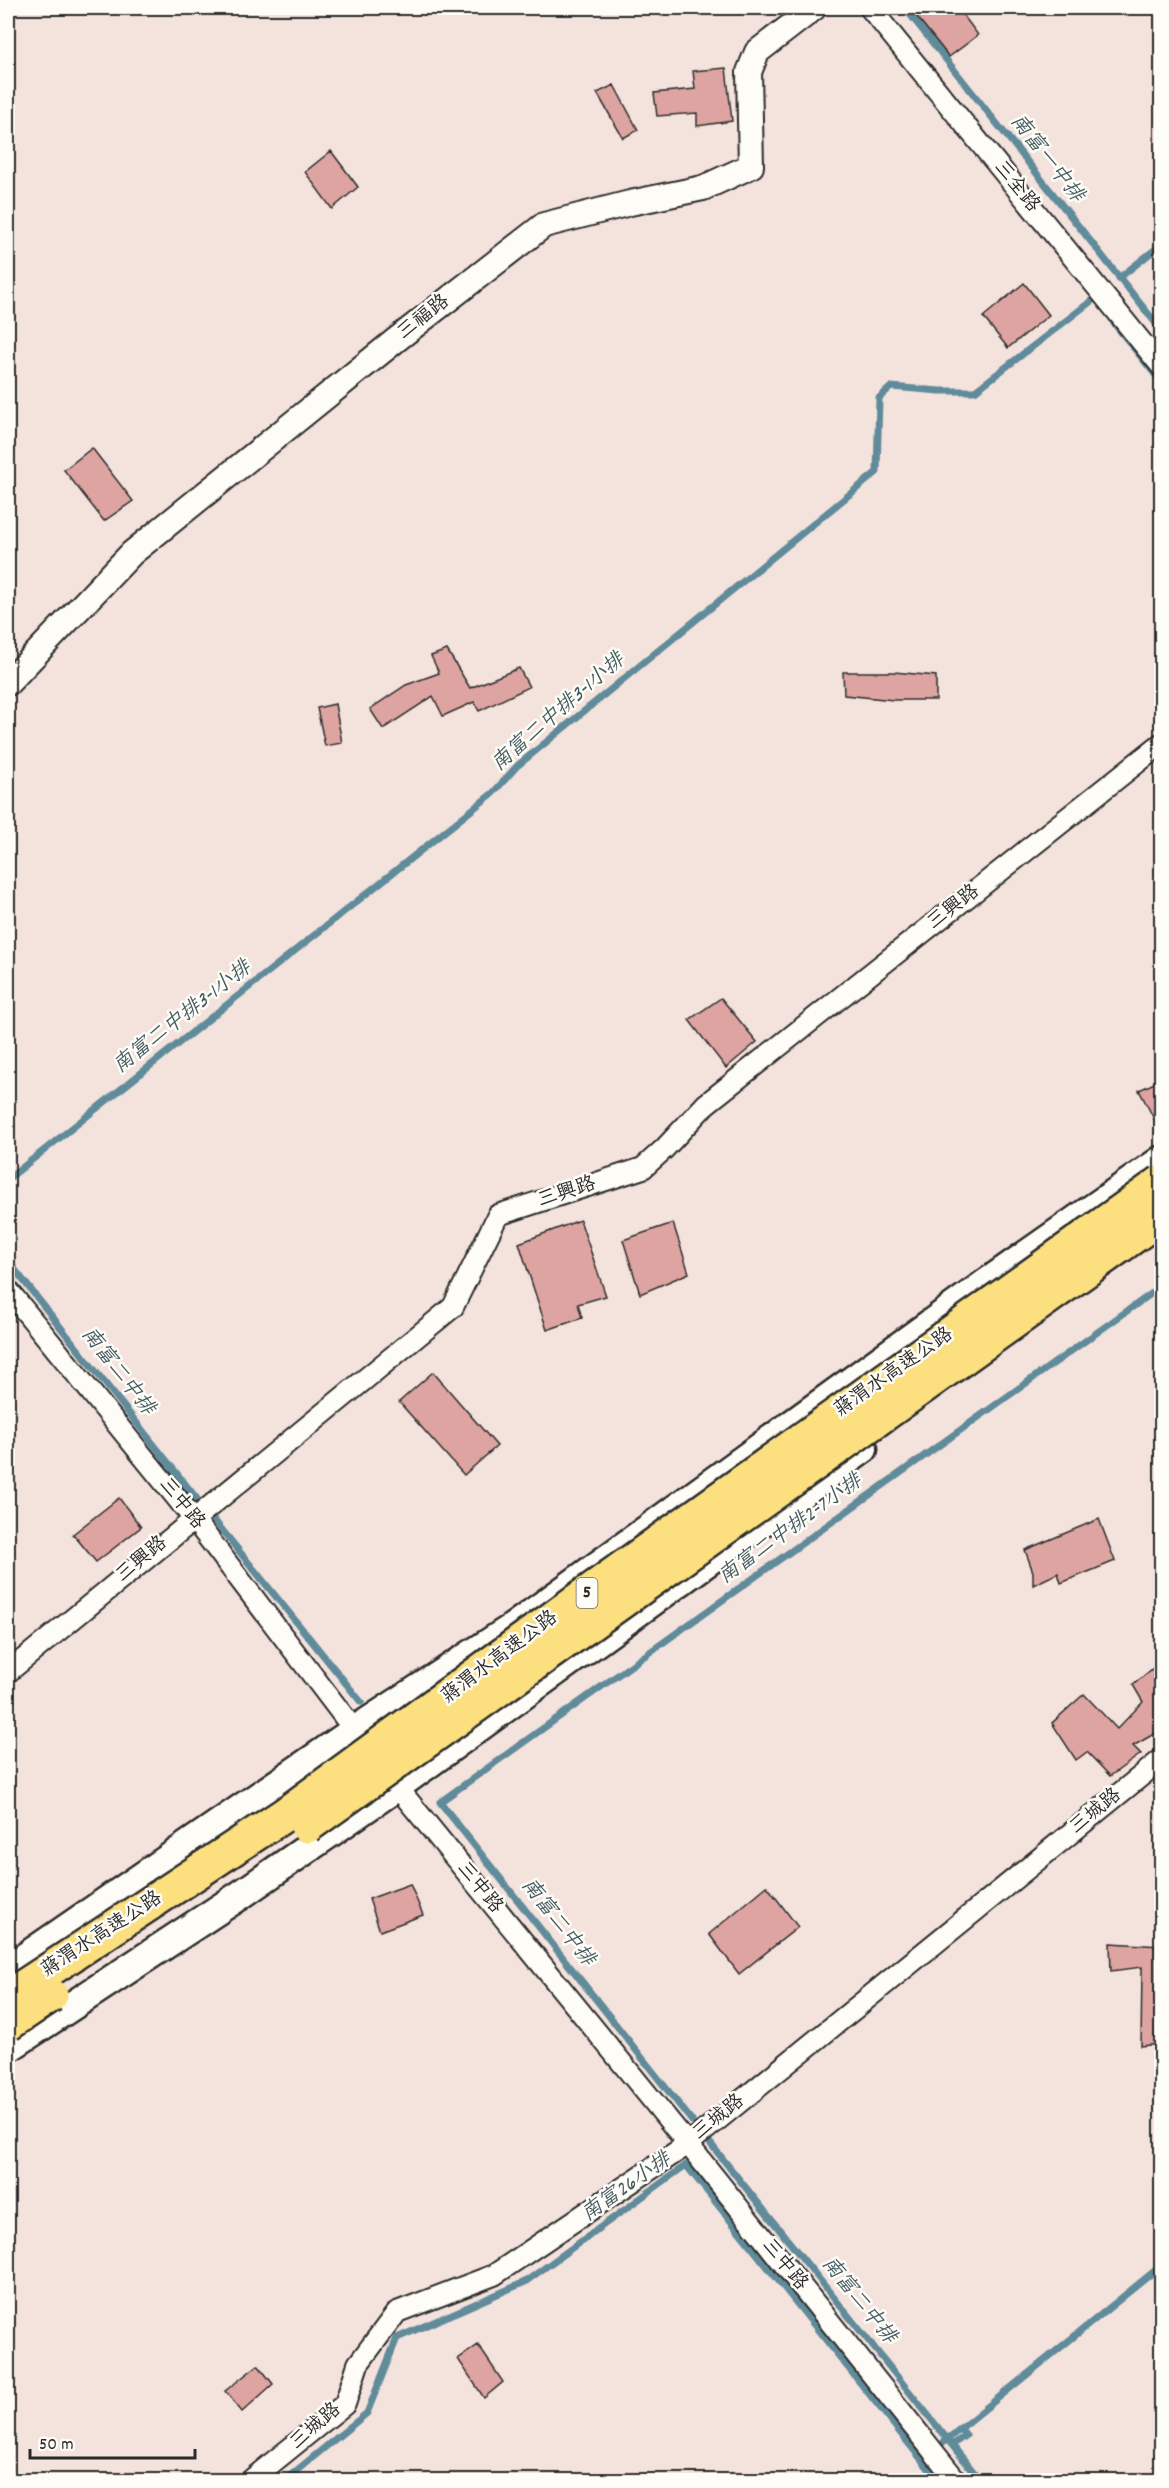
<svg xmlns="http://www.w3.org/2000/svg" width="1169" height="2488" viewBox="0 0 1169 2488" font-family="Dekko,'LXGW WenKai TC',sans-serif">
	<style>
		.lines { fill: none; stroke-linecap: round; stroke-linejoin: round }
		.stream { stroke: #608b9a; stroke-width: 7 }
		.building { fill: #dea4a1; stroke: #2b2b2b; stroke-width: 1.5 }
		.minor-casing { stroke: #2b2b2b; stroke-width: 24 }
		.tertiary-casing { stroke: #2b2b2b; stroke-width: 28 }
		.secondary-casing { stroke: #2b2b2b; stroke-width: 33 }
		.minor { stroke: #fdfcf7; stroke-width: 20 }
		.tertiary { stroke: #fdfcf7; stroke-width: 24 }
		.secondary { stroke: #fdfcf7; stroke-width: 28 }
		.motorway-bridge-casing { stroke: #2b2b2b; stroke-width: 38; stroke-linecap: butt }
		.motorway-bridge { stroke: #fce080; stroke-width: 33 }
		.labels { text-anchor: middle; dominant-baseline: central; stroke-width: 5; stroke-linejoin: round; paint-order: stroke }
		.shield { fill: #fdfcf7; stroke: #6a6a68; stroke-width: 1.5 }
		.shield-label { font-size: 18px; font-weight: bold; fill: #2b2b2b }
		.street-label { font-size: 20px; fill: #2b2b2b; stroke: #fdfcf7 }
		.water-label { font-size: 21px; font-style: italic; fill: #455b62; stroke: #fdfcf7 }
	</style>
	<rect width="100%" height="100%" fill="#f4e2dd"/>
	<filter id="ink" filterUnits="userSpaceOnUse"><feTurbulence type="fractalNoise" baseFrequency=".0167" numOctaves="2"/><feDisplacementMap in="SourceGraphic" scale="12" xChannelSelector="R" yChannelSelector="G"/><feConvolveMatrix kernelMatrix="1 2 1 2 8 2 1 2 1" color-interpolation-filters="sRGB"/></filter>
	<g filter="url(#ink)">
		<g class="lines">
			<path class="stream" d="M905,8L1162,331
				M1119,278L1162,244
				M1113,322L1162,383
				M8,1179L493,793L517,766L877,472L879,398L891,387L940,391H975L1094,299
				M8,1261L201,1504
				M214,1520L361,1702
				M692,2121L440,1802L1162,1286
				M710,2143L980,2480
				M944,2442L1162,2265
				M952,2445L966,2435L960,2428
				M285,2480L367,2413L397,2338L525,2282L686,2165L938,2480"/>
		</g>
		<path class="building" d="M910,8H958L978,35L949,57Z
			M726,68L732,121L697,126V113L657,116L654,93L695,89L693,71Z
			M614,85L638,130L623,138L597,93Z
			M331,151L358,187L332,209L305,172Z
			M1024,283L1049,315L1008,348L983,317Z
			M92,448L133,501L104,521L64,470Z
			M447,650L470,688L519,668L529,687L479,711L474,702L443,716L433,696L383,729L370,709L406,685L439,673L431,656Z
			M843,672H894L936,676V700H894L844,695Z
			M335,704L342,743L325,746L317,708Z
			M721,998L757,1042L726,1068L689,1020Z
			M1161,1080V1132L1139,1090Z
			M580,1220L606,1296L578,1304L582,1318L547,1330L519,1243Z
			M673,1223L689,1273L640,1294L623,1240Z
			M433,1372L497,1446L464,1475L399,1402Z
			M119,1498L141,1527L96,1562L73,1534Z
			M1099,1519L1115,1561L1061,1583L1058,1573L1033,1585V1572L1025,1550Z
			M1153,1668L1161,1679V1730L1133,1746L1141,1754L1110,1776L1087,1752L1076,1760L1052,1723L1084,1694L1117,1729L1143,1702L1133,1685Z
			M410,1884L423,1915L380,1931L369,1899Z
			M767,1886L798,1927L739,1974L709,1934Z
			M1110,1943L1161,1946V2044L1141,2046L1142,1967L1111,1971Z
			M478,2345L503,2382L484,2398L458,2359Z
			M258,2365L273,2384L242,2412L225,2391Z"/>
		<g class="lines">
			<g class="minor-casing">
				<path id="minor" d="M870,8L1162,367
					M8,1290L193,1518L361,1739
					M8,1672L453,1307L498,1215L643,1168L664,1149L706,1104L1162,743
					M389,1777L688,2144L956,2480
					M251,2480L345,2404L358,2364L397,2312L494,2275L688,2144L1162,1759"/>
			</g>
			<g class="tertiary-casing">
				<path id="tertiary" d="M8,683L132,553L396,340L544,225L630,203L703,188L751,166L749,72L757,52L814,8"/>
			</g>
			<g class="secondary-casing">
				<path id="secondary" d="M8,1969L354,1731L512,1628L985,1284L1162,1160
					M8,2048L239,1896L396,1787L863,1449"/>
			</g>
			<use href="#minor" class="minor"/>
			<use href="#tertiary" class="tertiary"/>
			<use href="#secondary" class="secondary"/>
			<g class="motorway-bridge-casing">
				<path id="motorway-bridge" d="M307,1826L1162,1216
					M8,1997L284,1815L579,1599L1162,1182
					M8,2024L51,1995"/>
			</g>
			<use href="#motorway-bridge" class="motorway-bridge"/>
		</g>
	</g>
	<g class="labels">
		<rect class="shield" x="576.5" y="1578" width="21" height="30" rx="4.5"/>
		<g class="shield-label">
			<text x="587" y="1593">5</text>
		</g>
		<g class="street-label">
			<text transform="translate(1016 187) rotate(51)">三全路</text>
			<text transform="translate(424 318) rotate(-38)">三福路</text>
			<text transform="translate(954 908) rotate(-38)">三興路</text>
			<text transform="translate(567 1193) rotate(-18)">三興路</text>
			<text transform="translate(894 1373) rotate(-35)">蔣渭水高速公路</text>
			<text transform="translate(181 1504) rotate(51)">三中路</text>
			<text transform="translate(142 1560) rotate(-40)">三興路</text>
			<text transform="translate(500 1658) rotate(-37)">蔣渭水高速公路</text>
			<text transform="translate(1096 1812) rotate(-39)">三城路</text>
			<text transform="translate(479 1888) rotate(51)">三中路</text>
			<text transform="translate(102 1935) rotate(-33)">蔣渭水高速公路</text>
			<text transform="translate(719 2118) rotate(-39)">三城路</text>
			<text transform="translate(784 2265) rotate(51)">三中路</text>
			<text transform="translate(316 2427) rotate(-41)">三城路</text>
		</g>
		<g class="water-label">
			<text transform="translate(1046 159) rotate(52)">南富一中排</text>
			<text transform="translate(559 713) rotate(-41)">南富二中排3-1小排</text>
			<text transform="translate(183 1018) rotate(-38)">南富二中排3-1小排</text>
			<text transform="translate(117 1372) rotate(52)">南富二中排</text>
			<text transform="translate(791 1530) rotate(-36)">南富二中排2-7小排</text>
			<text transform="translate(557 1923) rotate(52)">南富二中排</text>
			<text transform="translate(627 2188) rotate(-35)">南富26小排</text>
			<text transform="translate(858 2301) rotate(51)">南富二中排</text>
		</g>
	</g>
	<rect width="1169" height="2488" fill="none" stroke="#fdfcf7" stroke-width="30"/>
	<rect x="15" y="15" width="1139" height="2458" fill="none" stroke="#2b2b2b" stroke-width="2" filter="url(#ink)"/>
	<path d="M30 2449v9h165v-9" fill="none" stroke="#2b2b2b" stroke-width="3"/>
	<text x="39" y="2449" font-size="18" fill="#2b2b2b" stroke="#fdfcf7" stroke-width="4.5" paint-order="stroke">50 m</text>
</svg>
